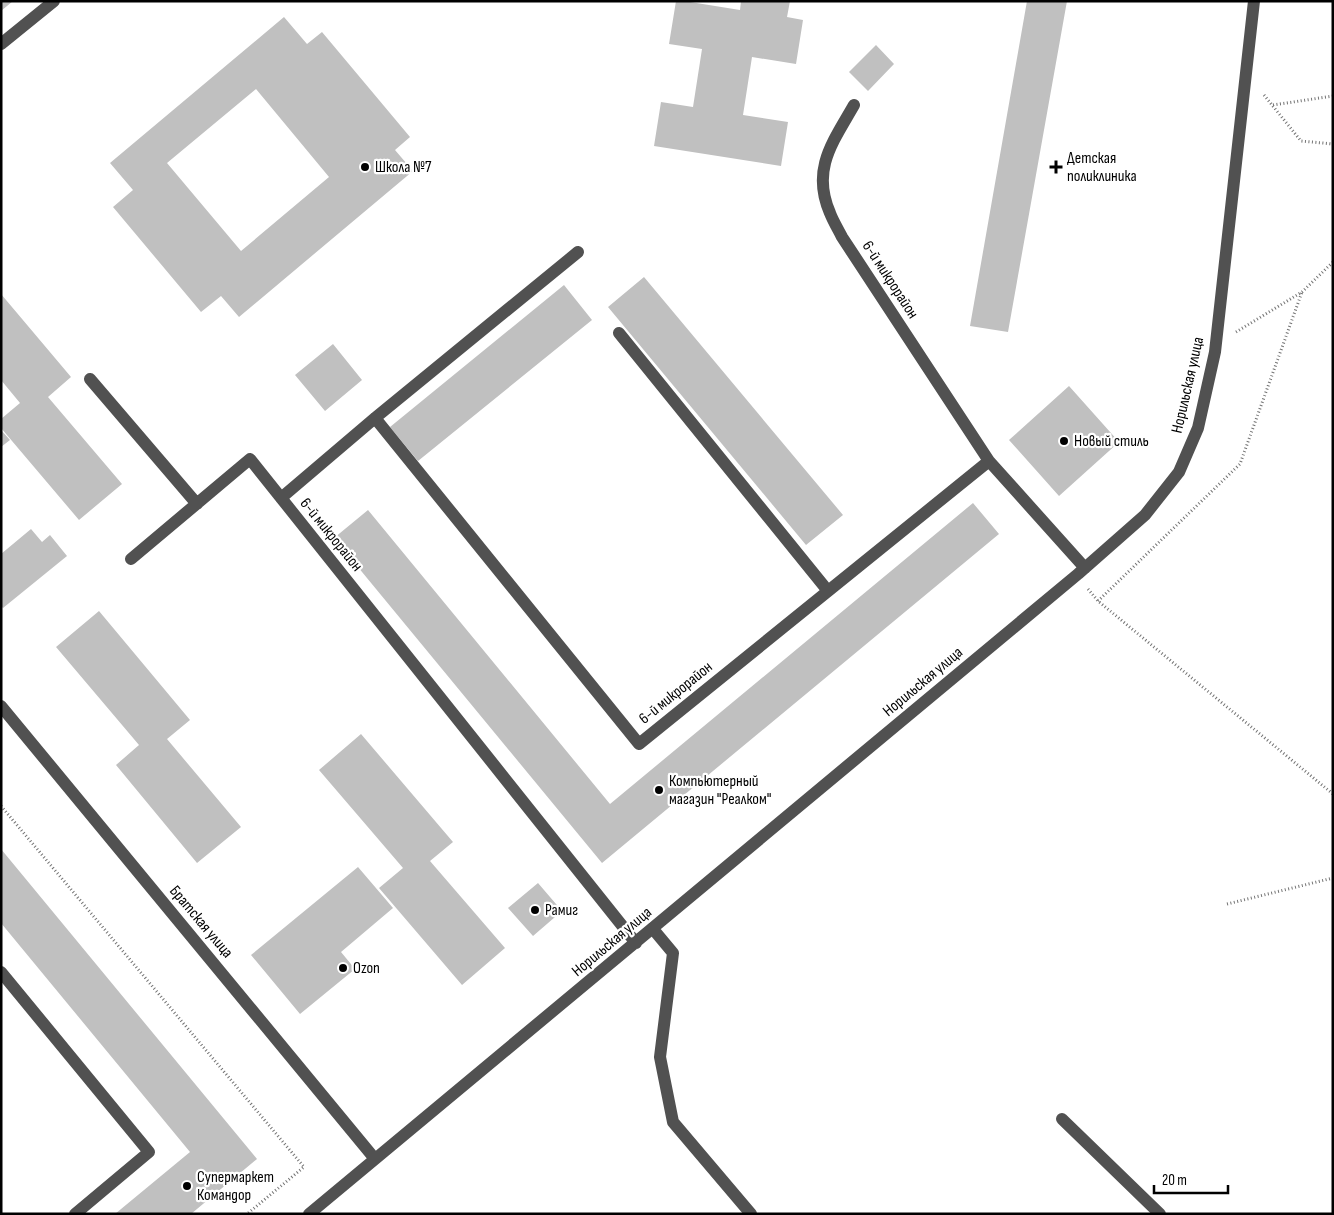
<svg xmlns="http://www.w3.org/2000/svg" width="1334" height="1215" viewBox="0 0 1334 1215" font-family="'Sofia Sans Condensed',sans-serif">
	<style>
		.building { fill: #c0c0c0; fill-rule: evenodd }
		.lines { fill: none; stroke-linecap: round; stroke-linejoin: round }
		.path { stroke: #737373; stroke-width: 3; stroke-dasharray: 1 2.5; stroke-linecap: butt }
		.minor { stroke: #515151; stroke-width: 12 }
		.poi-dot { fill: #000; stroke: #fff; stroke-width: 2 }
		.labels { text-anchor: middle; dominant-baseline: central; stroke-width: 4.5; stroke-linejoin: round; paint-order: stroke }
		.poi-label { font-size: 16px; fill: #000; stroke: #fff; text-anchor: start }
		.street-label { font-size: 16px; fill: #000; stroke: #fff }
	</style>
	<rect width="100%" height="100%" fill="#fff"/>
	<path class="building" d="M1,1H13L1,11Z
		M676,1H684L740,10L741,1H790L787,17L803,20L796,64L752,57L743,115L788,122L781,166L654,146L661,102L693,107L702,49L669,44Z
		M1027,1H1067L1008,332L970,326Z
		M284,17L307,44L322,32L410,137L395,150L413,171L239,317L221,296L201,312L113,207L133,190L110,163ZM256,89L329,177L241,251L167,163Z
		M876,45L894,64L868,91L849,72Z
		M644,277L843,515L806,545L608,307Z
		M564,285L592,320L418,461L390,427Z
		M1,294L71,377L48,397L122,484L79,520L1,428V419L20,403L1,380Z
		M333,344L362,380L325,411L295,375Z
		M1069,386L1119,442L1059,496L1009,440Z
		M1,430L10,440L1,447Z
		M973,503L999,534L602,863L334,538L368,510L610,804Z
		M31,529L42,542L50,535L67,556L3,608L1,606V554Z
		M99,611L190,720L167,739L241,827L197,863L116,765L139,745L56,647Z
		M361,734L453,842L430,861L505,948L462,985L379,888L403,868L319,770Z
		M1,849L257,1159L191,1214H115L190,1152L1,923Z
		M358,867L393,908L341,952L355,969L300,1014L251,955Z
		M538,883L562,911L533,936L508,908Z"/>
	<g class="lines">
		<path class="path" d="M1264,95L1301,141L1333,144
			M1273,105L1333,96
			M1236,332L1302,292L1333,262
			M1088,589L1098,601L1333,794
			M1098,601L1240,464L1302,292
			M1,806L304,1167L247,1214
			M1227,904L1333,878"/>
		<path class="minor" d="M1,44L54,1
			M854,105C833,142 811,169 830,213C833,221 838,229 842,237L989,461
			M619,333L828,591
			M90,379L197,504
			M375,418L639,744L989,461L1085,568
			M281,498L375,418L578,252
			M131,559L250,459L636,943
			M1,706L375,1159
			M653,929L673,953L660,1057L673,1122L751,1214
			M1,972L149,1152L75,1214
			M1062,1119L1160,1214
			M309,1214L1078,574L1145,515L1179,472L1198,428L1215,352L1254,1"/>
	</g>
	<g class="poi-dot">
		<circle cx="365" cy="167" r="5"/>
		<path d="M1053.5 159.5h5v5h5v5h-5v5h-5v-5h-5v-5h5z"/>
		<circle cx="1064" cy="441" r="5"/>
		<circle cx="659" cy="790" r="5"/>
		<circle cx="535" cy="910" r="5"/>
		<circle cx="343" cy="968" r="5"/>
		<circle cx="187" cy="1186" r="5"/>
	</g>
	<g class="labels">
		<g class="poi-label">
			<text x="1067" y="158">Детская<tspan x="1067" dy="18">поликлиника</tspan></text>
			<text x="375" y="167">Школа №7</text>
			<text x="1074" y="441">Новый стиль</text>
			<text x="669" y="781">Компьютерный<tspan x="669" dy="18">магазин "Реалком"</tspan></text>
			<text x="545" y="910">Рамиг</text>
			<text x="353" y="968">Ozon</text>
			<text x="197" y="1177">Супермаркет<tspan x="197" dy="18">Командор</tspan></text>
		</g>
		<g class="street-label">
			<text transform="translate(890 280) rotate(57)">6-й микрорайон</text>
			<text transform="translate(1188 385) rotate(-77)">Норильская улица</text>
			<text transform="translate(331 535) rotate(51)">6-й микрорайон</text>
			<text transform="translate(923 682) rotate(-40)">Норильская улица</text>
			<text transform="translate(676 693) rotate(-39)">6-й микрорайон</text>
			<text transform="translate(201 922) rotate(50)">Братская улица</text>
			<text transform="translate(612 942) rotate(-40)">Норильская улица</text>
		</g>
	</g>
	<rect width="1334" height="1215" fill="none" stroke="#000000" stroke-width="5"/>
	<path d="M1154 1185v8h74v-8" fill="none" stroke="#000000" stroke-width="2.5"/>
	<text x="1162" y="1185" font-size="15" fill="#000000" stroke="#ffffff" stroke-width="4" paint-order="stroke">20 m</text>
</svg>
